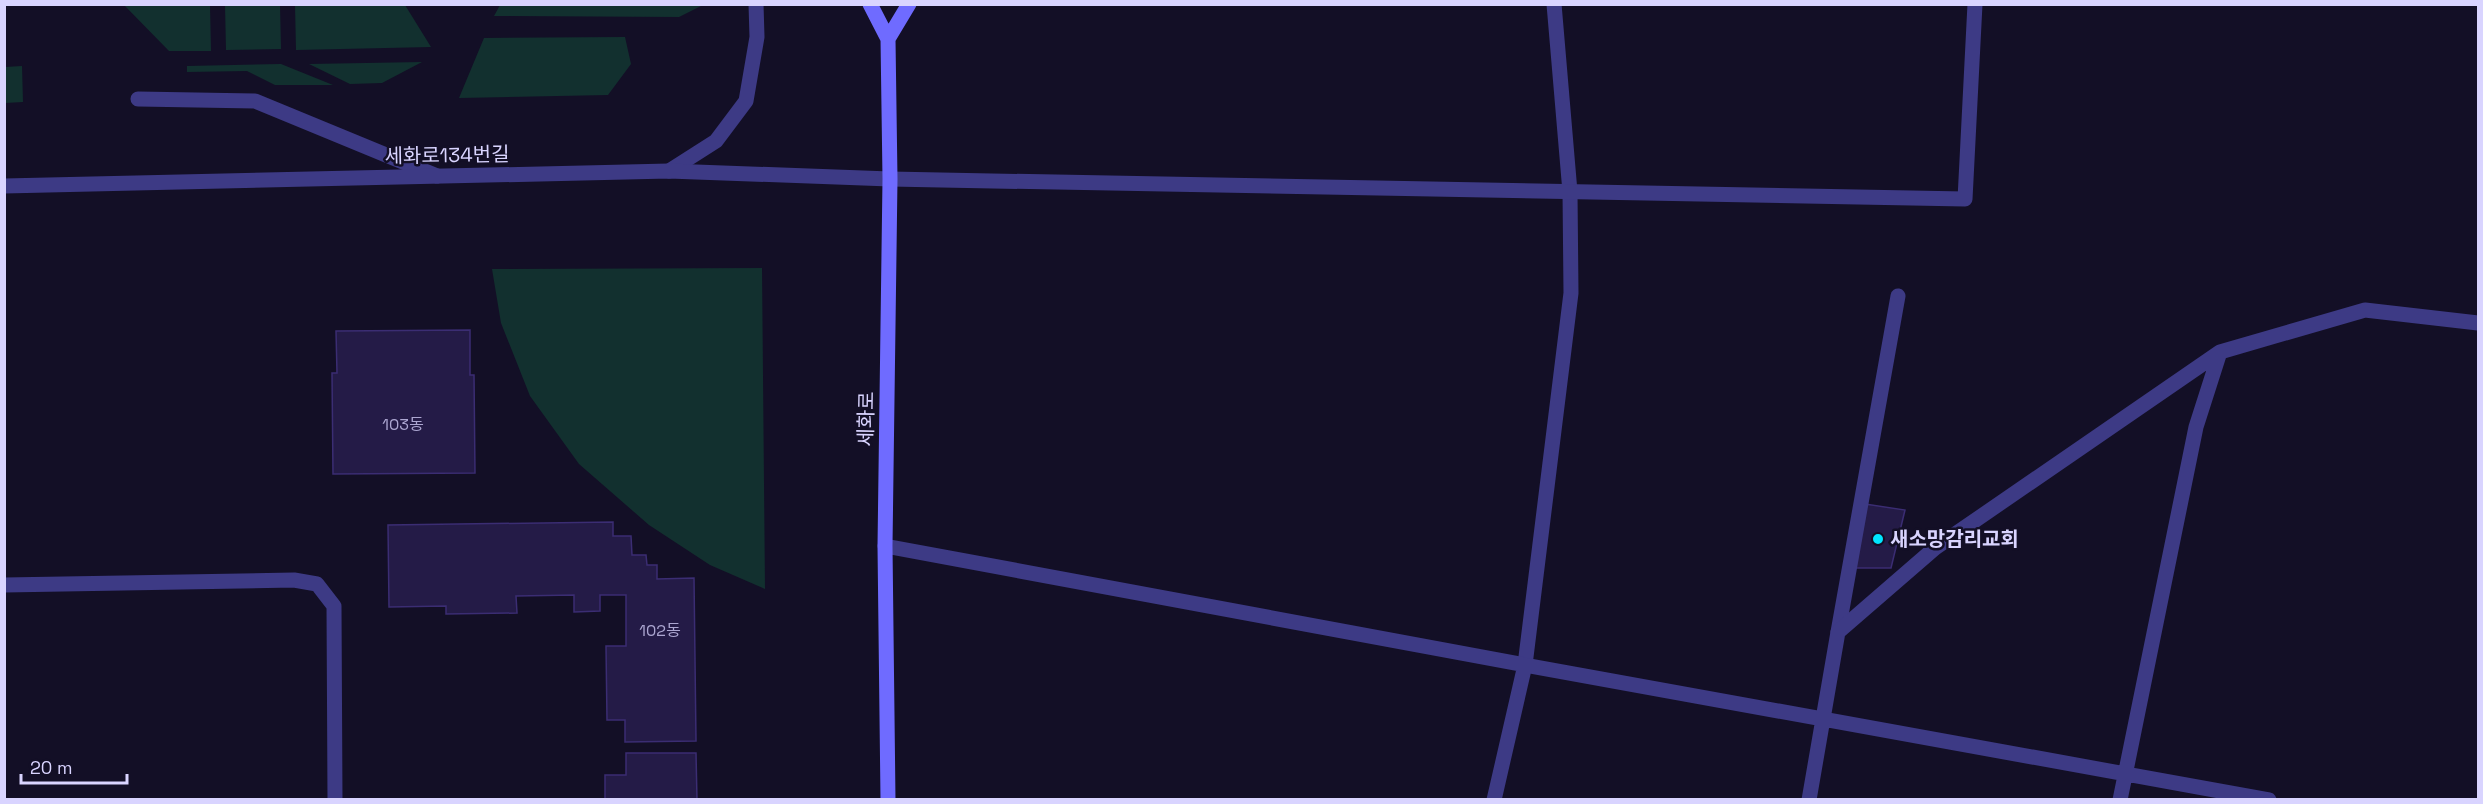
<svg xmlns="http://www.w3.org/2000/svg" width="2483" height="804" viewBox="0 0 2483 804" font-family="'Space Grotesk','Noto Sans KR',sans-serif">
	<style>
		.green { fill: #12302f }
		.building { fill: #241b47; stroke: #3b2d73; stroke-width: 1.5 }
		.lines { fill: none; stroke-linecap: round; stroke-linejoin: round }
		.service { stroke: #3d3a85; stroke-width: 15 }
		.minor { stroke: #3d3a85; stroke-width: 15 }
		.tertiary { stroke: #3d3a85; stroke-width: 15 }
		.secondary { stroke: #6f6bff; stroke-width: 15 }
		.poi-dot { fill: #00e5ff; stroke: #130f26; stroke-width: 2 }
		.labels { text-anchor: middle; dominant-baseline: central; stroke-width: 5; stroke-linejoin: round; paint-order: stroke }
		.number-label { font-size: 16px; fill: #aca6d1 }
		.street-label { font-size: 20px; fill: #d9d4ff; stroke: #130f26 }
		.poi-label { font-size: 20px; font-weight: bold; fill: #d9d4ff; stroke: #130f26; text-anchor: start }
	</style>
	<rect width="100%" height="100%" fill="#130f26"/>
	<path class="green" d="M124,5H210L211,51H169Z
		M225,5H280L281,49L226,50Z
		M295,5H405L431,47L296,50Z
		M500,5L703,4V5L679,17L494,16Z
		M625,37L631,64L608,95L459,98L484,38Z
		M422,62L382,83L350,84L309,64Z
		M281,64L333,85H275L247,71L187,72V66Z
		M22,66L23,102L5,103V67Z
		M762,268L765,589L710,565L649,525L579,464L530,396L501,323L492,269Z"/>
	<path class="building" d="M470,330V375H474L475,473L333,474L332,373H337L336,331Z
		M1865,504L1905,510L1891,568H1854Z
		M613,522V536H631L632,555H646L647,565H657V579L694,578L696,741L625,742V720H607L606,646H626V595H600V611L574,612V595L516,596L517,613L446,614V606L389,607L388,525Z
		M626,753H696L697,800H605V775H626Z"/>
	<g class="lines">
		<path class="service" d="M138,99L255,101L437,176
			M1838,632L1898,296
			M1525,665L1571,293L1570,192L1554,4"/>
		<path class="minor" d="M669,171L716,141L746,101L757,37L756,4
			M885,546L1525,665L2269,800
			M4,585L294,580L317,584L334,606L335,800
			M1494,800L1525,665
			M1809,800L1838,632L1935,548L2220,352L2365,310L2478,323
			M2120,800L2196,427L2220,352"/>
		<path class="tertiary" d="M4,186L669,171L890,179L1965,199L1975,4"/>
		<path class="secondary" d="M870,4L888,39L890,179L885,546L888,800
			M888,39L909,4"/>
	</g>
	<circle class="poi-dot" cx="1878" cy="539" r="6"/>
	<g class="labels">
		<g class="number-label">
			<text x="403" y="424">103동</text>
			<text x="660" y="630">102동</text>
		</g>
		<g class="street-label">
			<text transform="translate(447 155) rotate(-1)">세화로134번길</text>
			<text transform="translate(866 419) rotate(-89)">세화로</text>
		</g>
		<g class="poi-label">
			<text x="1890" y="539">새소망감리교회</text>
		</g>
	</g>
	<rect width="2483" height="804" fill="none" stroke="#d9d4ff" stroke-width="12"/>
	<path d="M21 774v9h106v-9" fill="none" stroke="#d9d4ff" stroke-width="3"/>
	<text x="30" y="774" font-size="18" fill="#d9d4ff" stroke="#130f26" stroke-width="4.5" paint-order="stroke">20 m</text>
</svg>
